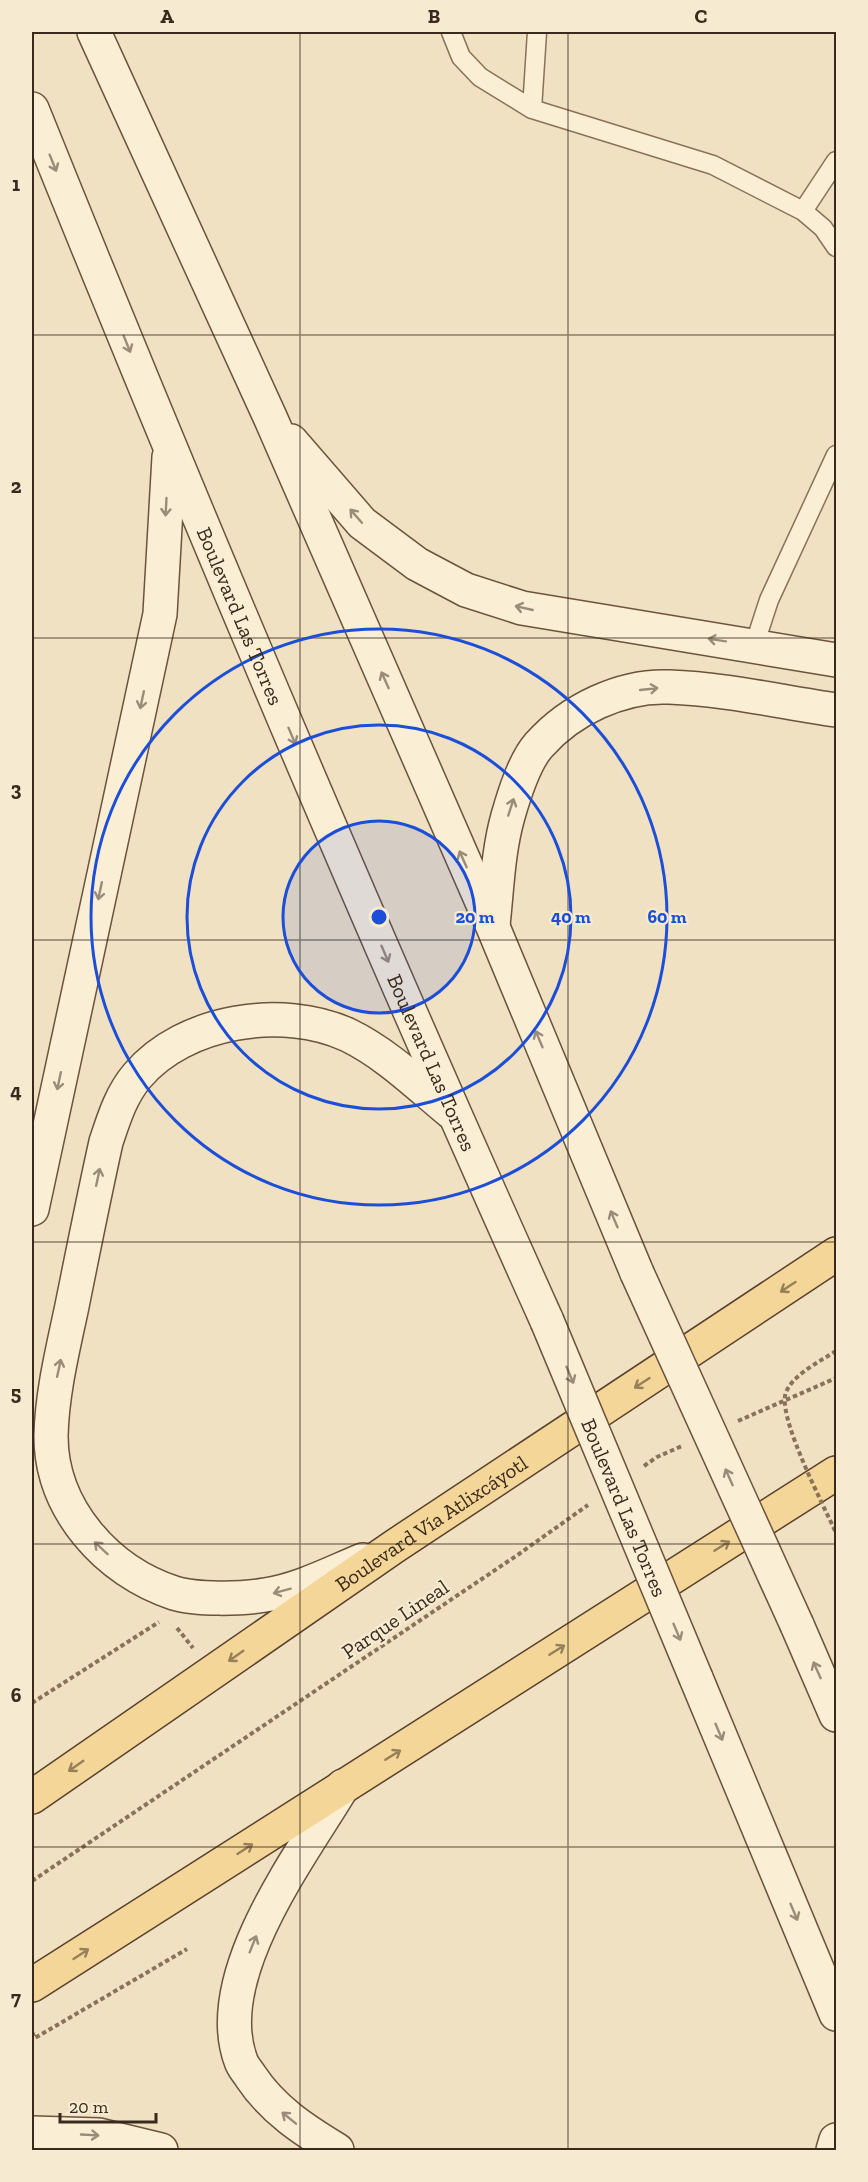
<svg xmlns="http://www.w3.org/2000/svg" width="868" height="2182" viewBox="0 0 868 2182" font-family="'Zilla Slab',serif">
	<style>
		.lines { fill: none; stroke-linecap: round; stroke-linejoin: round }
		.lane-casing { stroke: #8a7258; stroke-width: 21 }
		.secondary-casing { stroke: #6b533c; stroke-width: 36 }
		.primary-casing { stroke: #57402d; stroke-width: 36 }
		.path { stroke: #8a7258; stroke-width: 4; stroke-dasharray: 4.5 3; stroke-linecap: butt }
		.lane { stroke: #faeed5; stroke-width: 18 }
		.secondary { stroke: #faeed5; stroke-width: 33 }
		.primary { stroke: #f4d698; stroke-width: 33 }
		.secondary-bridge-casing { stroke: #6b533c; stroke-width: 36; stroke-linecap: butt }
		.path-bridge { stroke: #8a7258; stroke-width: 4; stroke-dasharray: 4.5 3; stroke-linecap: butt }
		.secondary-bridge { stroke: #faeed5; stroke-width: 33 }
		.oneway { stroke: #9a8c79 }
		.oneway2 { stroke: #96805a }
		.grid { fill: none; stroke: #392a1d; stroke-width: 1.5; stroke-opacity: 0.55 }
		.ring { fill: none; stroke: #1d4ed8; stroke-width: 3 }
		.labels { text-anchor: middle; dominant-baseline: central; stroke-width: 4.5; stroke-linejoin: round; paint-order: stroke }
		.street-label { font-size: 21px; fill: #392a1d; stroke: #f6ebd1 }
		.centre { fill: #1d4ed8; stroke: #f6ebd1; stroke-width: 3 }
		.ring-label { font-size: 18px; text-anchor: middle; font-weight: bold; fill: #1d4ed8; stroke: #f6ebd1; stroke-width: 4.5; stroke-linejoin: round; paint-order: stroke }
		.neatline { fill: none; stroke: #392a1d; stroke-width: 2 }
		.grid-label { font-size: 20px; text-anchor: middle; font-weight: bold; fill: #392a1d }
	</style>
	<rect width="100%" height="100%" fill="#efe1c2"/>
	<g class="lines">
		<g class="lane-casing">
			<path id="lane" d="M451,32L461,57L480,77L532,109
				M537,32L532,109L713,165L803,211L823,228L836,247
				M803,211L836,161
				M754,646L769,600L836,455"/>
		</g>
		<g class="secondary-casing">
			<g id="secondary">
				<path d="M94,32L270,417L493,927L637,1273"/>
				<path id="s1" d="M32,109C196,516 367,921 547,1321"/>
				<path d="M291,441L362,523L417,564L466,590L522,608L836,660"/>
				<path d="M493,925C497,889 498,851 508,816C514,795 524,762 539,745C570,710 621,685 669,687C725,689 781,702 836,710"/>
				<path d="M32,1209L160,614L169,457"/>
				<path d="M363,1560C331,1573 299,1590 265,1595C242,1599 196,1600 174,1593C107,1571 51,1509 51,1436C52,1392 63,1349 72,1306C83,1251 94,1196 106,1142C114,1118 121,1095 137,1076C184,1020 283,1005 348,1035C387,1054 418,1085 451,1112"/>
				<path d="M797,1625L836,1715"/>
				<path d="M696,1678L836,2014"/>
				<path d="M32,2133L99,2135L161,2150"/>
				<path d="M337,2150C304,2130 273,2110 251,2077C248,2072 243,2067 241,2061C209,1976 301,1856 343,1786"/>
				<path d="M833,2150L836,2140"/>
			</g>
		</g>
		<g class="primary-casing">
			<g id="primary">
				<path id="s2" d="M32,1797L395,1546L836,1254"/>
				<path d="M32,1985L836,1473"/>
			</g>
		</g>
		<path class="path" d="M738,1421L836,1378
			M644,1466L657,1457L682,1446
			M177,1628L193,1648
			M32,1703L159,1622
			M32,1881L519,1554L588,1505
			M32,2032L35,2038L187,1949"/>
		<use href="#lane" class="lane"/>
		<use href="#secondary" class="secondary"/>
		<use href="#primary" class="primary"/>
		<g class="secondary-bridge-casing">
			<g id="secondary-bridge">
				<path d="M637,1273L797,1625"/>
				<path id="s3" d="M547,1321L696,1678"/>
			</g>
		</g>
		<path class="path-bridge" d="M836,1351C821,1361 789,1376 785,1396C781,1424 823,1504 836,1533"/>
		<use href="#secondary-bridge" class="secondary-bridge"/>
	</g>
	<defs><path id="oneway-shaft" d="M-6 0H5M1.5-3L5.5 0L1.5 3" fill="none" stroke-width="1.6" stroke-linecap="round" stroke-linejoin="round" transform="scale(1.5)"/></defs>
	<g class="oneway">
		<use href="#oneway-shaft" transform="translate(53 163) rotate(68)"/>
		<use href="#oneway-shaft" transform="translate(127 344) rotate(68)"/>
		<use href="#oneway-shaft" transform="translate(166 507) rotate(93)"/>
		<use href="#oneway-shaft" transform="translate(356 516) rotate(-131)"/>
		<use href="#oneway-shaft" transform="translate(524 608) rotate(-167)"/>
		<use href="#oneway-shaft" transform="translate(717 640) rotate(-171)"/>
		<use href="#oneway-shaft" transform="translate(385 680) rotate(-114)"/>
		<use href="#oneway-shaft" transform="translate(649 689) rotate(-6)"/>
		<use href="#oneway-shaft" transform="translate(142 700) rotate(102)"/>
		<use href="#oneway-shaft" transform="translate(292 736) rotate(67)"/>
		<use href="#oneway-shaft" transform="translate(511 807) rotate(-72)"/>
		<use href="#oneway-shaft" transform="translate(463 859) rotate(-114)"/>
		<use href="#oneway-shaft" transform="translate(100 891) rotate(102)"/>
		<use href="#oneway-shaft" transform="translate(385 954) rotate(67)"/>
		<use href="#oneway-shaft" transform="translate(539 1039) rotate(-113)"/>
		<use href="#oneway-shaft" transform="translate(59 1081) rotate(102)"/>
		<use href="#oneway-shaft" transform="translate(98 1177) rotate(-78)"/>
		<use href="#oneway-shaft" transform="translate(614 1219) rotate(-113)"/>
		<use href="#oneway-shaft" transform="translate(59 1368) rotate(-78)"/>
		<use href="#oneway-shaft" transform="translate(570 1375) rotate(67)"/>
		<use href="#oneway-shaft" transform="translate(729 1477) rotate(-114)"/>
		<use href="#oneway-shaft" transform="translate(101 1548) rotate(-137)"/>
		<use href="#oneway-shaft" transform="translate(282 1591) rotate(165)"/>
		<use href="#oneway-shaft" transform="translate(677 1632) rotate(67)"/>
		<use href="#oneway-shaft" transform="translate(817 1670) rotate(-114)"/>
		<use href="#oneway-shaft" transform="translate(719 1732) rotate(67)"/>
		<use href="#oneway-shaft" transform="translate(794 1912) rotate(67)"/>
		<use href="#oneway-shaft" transform="translate(253 1944) rotate(-68)"/>
		<use href="#oneway-shaft" transform="translate(289 2118) rotate(-141)"/>
		<use href="#oneway-shaft" transform="translate(90 2135) rotate(3)"/>
	</g>
	<g class="oneway2">
		<use href="#oneway-shaft" transform="translate(788 1287) rotate(147)"/>
		<use href="#oneway-shaft" transform="translate(642 1383) rotate(147)"/>
		<use href="#oneway-shaft" transform="translate(722 1546) rotate(-32)"/>
		<use href="#oneway-shaft" transform="translate(557 1650) rotate(-32)"/>
		<use href="#oneway-shaft" transform="translate(236 1656) rotate(145)"/>
		<use href="#oneway-shaft" transform="translate(393 1755) rotate(-32)"/>
		<use href="#oneway-shaft" transform="translate(76 1766) rotate(145)"/>
		<use href="#oneway-shaft" transform="translate(245 1849) rotate(-33)"/>
		<use href="#oneway-shaft" transform="translate(81 1954) rotate(-33)"/>
	</g>
	<path class="grid" d="M300,32V2150M568,32V2150M32,335H836M32,638H836M32,940H836M32,1242H836M32,1544H836M32,1847H836"/>
	<circle cx="379" cy="917" r="96" fill="#1d4ed8" fill-opacity=".12"/>
	<g class="ring">
		<circle cx="379" cy="917" r="96"/>
		<circle cx="379" cy="917" r="192"/>
		<circle cx="379" cy="917" r="288"/>
	</g>
	<g class="labels">
		<g class="street-label">
			<text stroke="none"><textPath href="#s1" startOffset="548">Boulevard Las Torres</textPath></text>
			<text stroke="none"><textPath href="#s1" startOffset="1034">Boulevard Las Torres</textPath></text>
			<text stroke="none"><textPath href="#s3" startOffset="202">Boulevard Las Torres</textPath></text>
			<text stroke="none"><textPath href="#s2" startOffset="484">Boulevard Vía Atlixcáyotl</textPath></text>
			<text transform="translate(395 1619) rotate(-34)">Parque Lineal</text>
		</g>
	</g>
	<circle cx="379" cy="917" r="9" class="centre"/>
	<g class="ring-label">
		<text x="475" y="923">20 m</text>
		<text x="571" y="923">40 m</text>
		<text x="667" y="923">60 m</text>
	</g>
	<rect width="868" height="2182" fill="none" stroke="#f6ebd1" stroke-width="66"/>
	<path d="M60 2113v9h96v-9" fill="none" stroke="#392a1d" stroke-width="3"/>
	<text x="69" y="2113" font-size="18" fill="#392a1d" stroke="#f6ebd1" stroke-width="4.5" paint-order="stroke">20 m</text>
	<rect x="33" y="33" width="802" height="2116" class="neatline"/>
	<g class="grid-label">
		<text x="167" y="23">A</text>
		<text x="434" y="23">B</text>
		<text x="701" y="23">C</text>
		<text x="16" y="191">1</text>
		<text x="16" y="493">2</text>
		<text x="16" y="796">3</text>
		<text x="16" y="1098">4</text>
		<text x="16" y="1400">5</text>
		<text x="16" y="1702">6</text>
		<text x="16" y="2005">7</text>
	</g>
</svg>
